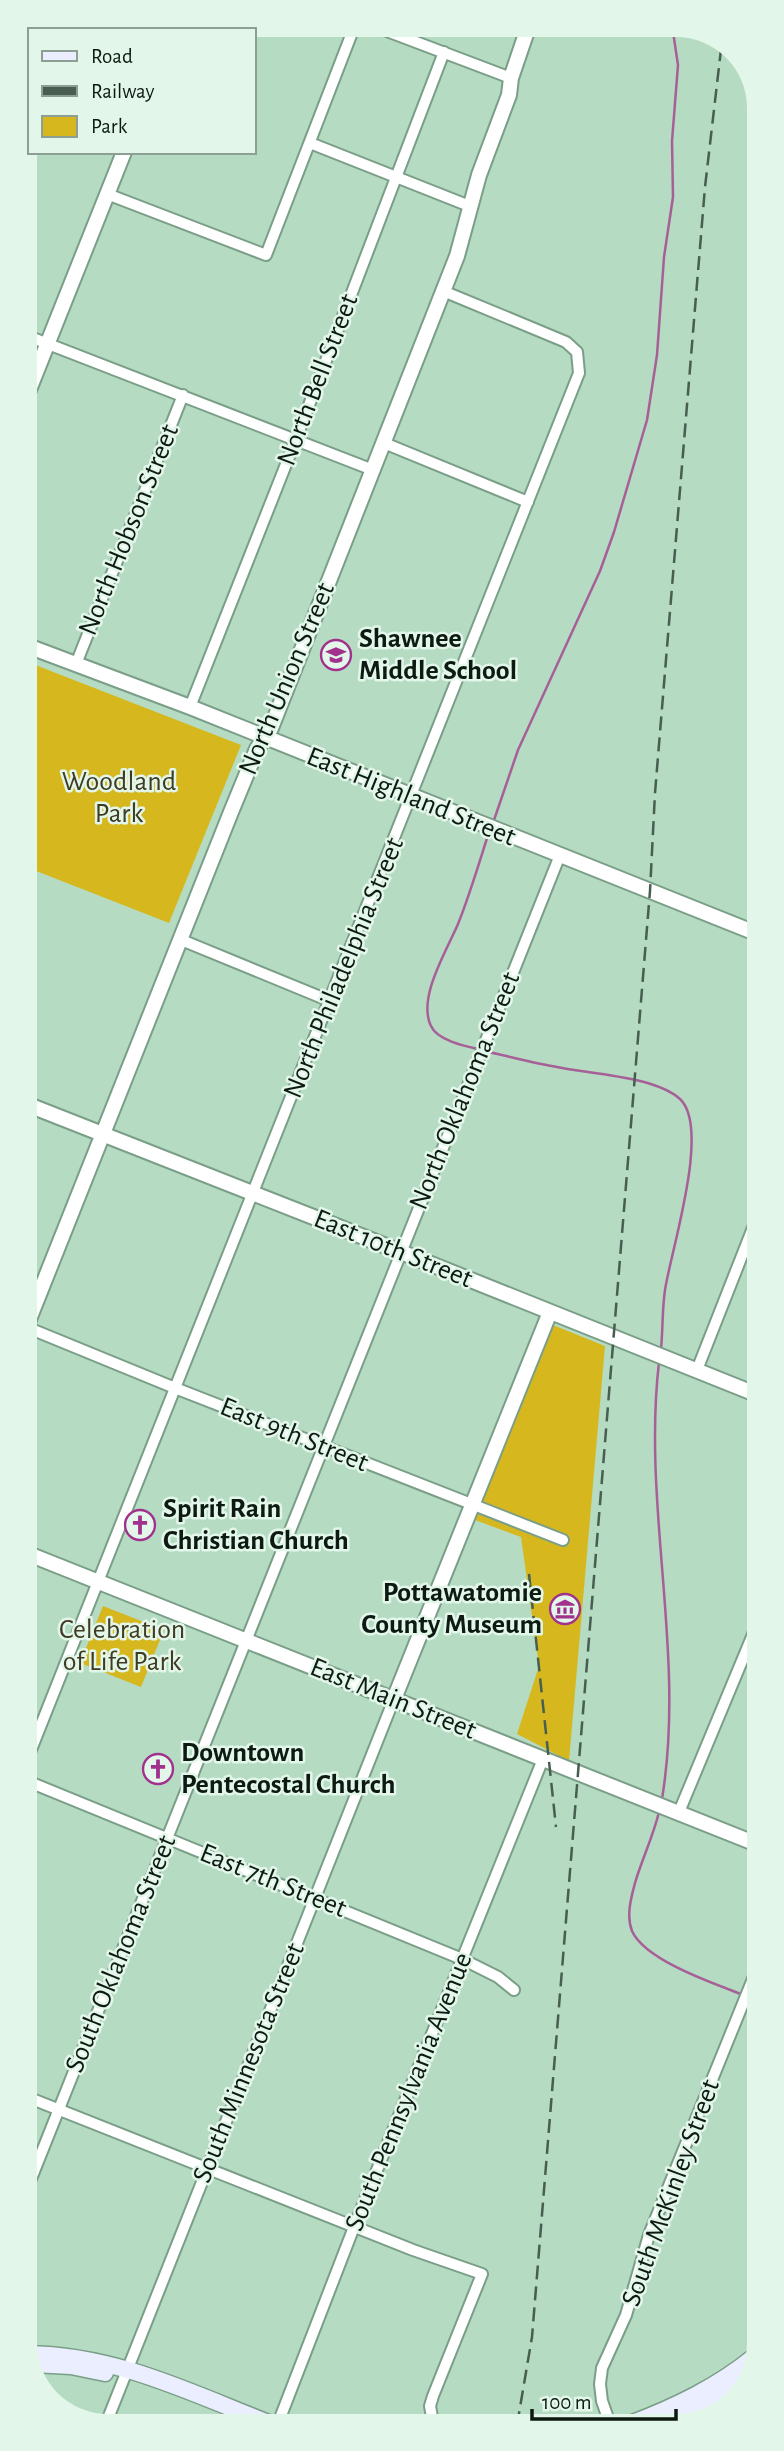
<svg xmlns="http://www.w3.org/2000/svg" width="784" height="2451" viewBox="0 0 784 2451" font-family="'Alegreya Sans',sans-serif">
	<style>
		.green { fill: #d6b81e }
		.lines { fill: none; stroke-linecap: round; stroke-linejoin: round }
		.stream { stroke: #a75f97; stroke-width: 2.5 }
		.minor-casing { stroke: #7a9e87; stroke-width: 14 }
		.tertiary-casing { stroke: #7a9e87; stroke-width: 18 }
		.secondary-casing { stroke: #7a9e87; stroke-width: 19 }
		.minor { stroke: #fff; stroke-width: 10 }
		.tertiary { stroke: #fff; stroke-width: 14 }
		.secondary { stroke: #ebeefe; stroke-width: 16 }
		.rail { stroke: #475e50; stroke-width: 2.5; stroke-dasharray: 14 7; stroke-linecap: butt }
		.labels { text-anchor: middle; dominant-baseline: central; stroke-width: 5; stroke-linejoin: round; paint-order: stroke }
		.street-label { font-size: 28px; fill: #0c1a12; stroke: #e3f6ea }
		.poi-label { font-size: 28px; font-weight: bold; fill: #0c1a12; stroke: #e3f6ea; text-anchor: start }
		.park-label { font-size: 28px; fill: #3f3a21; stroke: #e3f6ea }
	</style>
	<rect width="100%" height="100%" fill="#b5dbc2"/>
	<path class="green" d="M25,661L241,745L169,923L26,867Z
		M553,1325L605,1346L569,1761L517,1734L539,1666L521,1537L475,1520Z
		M103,1606L164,1630L141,1687L80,1663Z"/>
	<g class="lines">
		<path class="stream" d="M493,823L518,750L600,571L614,532L647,420L657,355L664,257L673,197L672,141L678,65L672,25
			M478,1049C464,1046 437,1040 431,1026C417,998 447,950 458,924C470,894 479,863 489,832
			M484,1051C508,1056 533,1063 557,1067C590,1074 654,1076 680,1099C711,1128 671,1250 665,1290C662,1310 663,1329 661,1349
			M659,1362C642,1508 686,1654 662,1799
			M659,1812C653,1837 642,1859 635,1883C631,1898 626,1916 632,1931C645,1960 712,1983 741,1994
			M748,1997L759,2001"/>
		<g class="minor-casing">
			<path id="minor" d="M371,25L511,78
				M310,143L472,207
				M107,194L266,255L355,25
				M25,335L373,470
				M384,443L528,502
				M76,664L183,395
				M190,707L296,439L444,52
				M179,939L330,1001
				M26,1327L175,1388L563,1540
				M697,1370L758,1215
				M27,1760L579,373L577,352L566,342L443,291
				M27,1781L462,1959L498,1977L514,1990
				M679,1812L759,1620
				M27,2097L413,2250L482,2274L433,2396L430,2406L432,2417
				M27,2189L560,855
				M610,2424L602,2401L600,2384L602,2368L626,2315L649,2235L759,1964
				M105,2426L394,1699
				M277,2426L354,2227L543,1759"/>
		</g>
		<g class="tertiary-casing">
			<path id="tertiary" d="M172,30L174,25
				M25,400L124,152
				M25,645L190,707L758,934
				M26,1104L326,1222L758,1395
				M26,1327L231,812L257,749L271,728L457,256L479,175L509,95L511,78L529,25
				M26,1553L759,1845
				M394,1699L550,1312"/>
		</g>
		<g class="secondary-casing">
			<path id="secondary" d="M27,2354C118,2355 193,2394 276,2426
				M33,2364L71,2366L105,2373
				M663,2423C693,2410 721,2395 747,2376
				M630,2424C675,2407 717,2387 755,2356"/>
		</g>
		<use href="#minor" class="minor"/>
		<use href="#tertiary" class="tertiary"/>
		<use href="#secondary" class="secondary"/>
		<path class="rail" d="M529,1574L556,1827
			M517,2425L532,2337L650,891L655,793L705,187L722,41"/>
	</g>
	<defs>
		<g id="school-ring" transform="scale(1.575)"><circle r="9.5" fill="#e3f6ea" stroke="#a2308d" stroke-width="1.5"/><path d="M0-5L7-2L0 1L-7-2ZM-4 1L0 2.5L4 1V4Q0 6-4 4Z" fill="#a2308d"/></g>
		<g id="church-ring" transform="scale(1.575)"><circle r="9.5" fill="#e3f6ea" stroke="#a2308d" stroke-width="1.5"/><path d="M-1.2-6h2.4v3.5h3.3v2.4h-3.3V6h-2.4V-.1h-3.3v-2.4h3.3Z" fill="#a2308d"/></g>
		<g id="museum-ring" transform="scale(1.575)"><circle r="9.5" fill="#e3f6ea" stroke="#a2308d" stroke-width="1.5"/><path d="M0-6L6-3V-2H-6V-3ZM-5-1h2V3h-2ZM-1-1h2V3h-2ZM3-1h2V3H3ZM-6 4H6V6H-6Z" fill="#a2308d"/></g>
	</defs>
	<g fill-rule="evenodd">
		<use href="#school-ring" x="336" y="655"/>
		<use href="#church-ring" x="140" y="1525"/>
		<use href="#museum-ring" x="565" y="1609"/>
		<use href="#church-ring" x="158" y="1769"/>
	</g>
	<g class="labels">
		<g class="street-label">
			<text transform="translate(318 380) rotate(-69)">North Bell Street</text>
			<text transform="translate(129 530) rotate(-68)">North Hobson Street</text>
			<text transform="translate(287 679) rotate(-67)">North Union Street</text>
			<text transform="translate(411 797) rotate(22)">East Highland Street</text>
			<text transform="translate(344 968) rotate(-68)">North Philadelphia Street</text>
			<text transform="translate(465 1091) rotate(-68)">North Oklahoma Street</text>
			<text transform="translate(393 1249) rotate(22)">East 10th Street</text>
			<text transform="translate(294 1435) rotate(22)">East 9th Street</text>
			<text transform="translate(393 1699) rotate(22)">East Main Street</text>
			<text transform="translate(273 1881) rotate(22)">East 7th Street</text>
			<text transform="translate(121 1954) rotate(-68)">South Oklahoma Street</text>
			<text transform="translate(249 2063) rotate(-68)">South Minnesota Street</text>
			<text transform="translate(409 2092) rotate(-68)">South Pennsylvania Avenue</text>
			<text transform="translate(671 2193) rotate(-70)">South McKinley Street</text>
		</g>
		<g class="poi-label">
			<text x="359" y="639">Shawnee<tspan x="359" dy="32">Middle School</tspan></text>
			<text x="163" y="1509">Spirit Rain<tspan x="163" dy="32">Christian Church</tspan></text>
			<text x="542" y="1593" text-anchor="end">Pottawatomie<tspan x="542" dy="32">County Museum</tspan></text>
			<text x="181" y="1753">Downtown<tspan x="181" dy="32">Pentecostal Church</tspan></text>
		</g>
		<g class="park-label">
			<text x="119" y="782">Woodland<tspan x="119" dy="32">Park</tspan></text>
			<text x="122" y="1630">Celebration<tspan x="122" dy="32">of Life Park</tspan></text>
		</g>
	</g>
	<path d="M0 0H784V2451H0ZM108 37H676A71 71 0 0 1 747 108V2343A71 71 0 0 1 676 2414H108A71 71 0 0 1 37 2343V108A71 71 0 0 1 108 37Z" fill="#e3f6ea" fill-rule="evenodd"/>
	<rect x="28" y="28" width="228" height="126" fill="#e3f6ea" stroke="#8d9e94" stroke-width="2"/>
	<rect x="42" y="51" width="35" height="10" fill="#ebeefe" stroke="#8d9e94" stroke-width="2"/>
	<text x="91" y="63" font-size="21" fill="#0c1a12">Road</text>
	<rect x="42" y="86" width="35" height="10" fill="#475e50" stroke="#8d9e94" stroke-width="2"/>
	<text x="91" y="98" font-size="21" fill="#0c1a12">Railway</text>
	<rect x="42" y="116" width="35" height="21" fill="#d6b81e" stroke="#8d9e94" stroke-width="2"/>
	<text x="91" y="133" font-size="21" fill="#0c1a12">Park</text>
	<path d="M532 2409v10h144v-10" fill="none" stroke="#0c1a12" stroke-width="3.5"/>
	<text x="542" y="2409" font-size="21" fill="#0c1a12" stroke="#e3f6ea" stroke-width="5" paint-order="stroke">100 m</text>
</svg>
